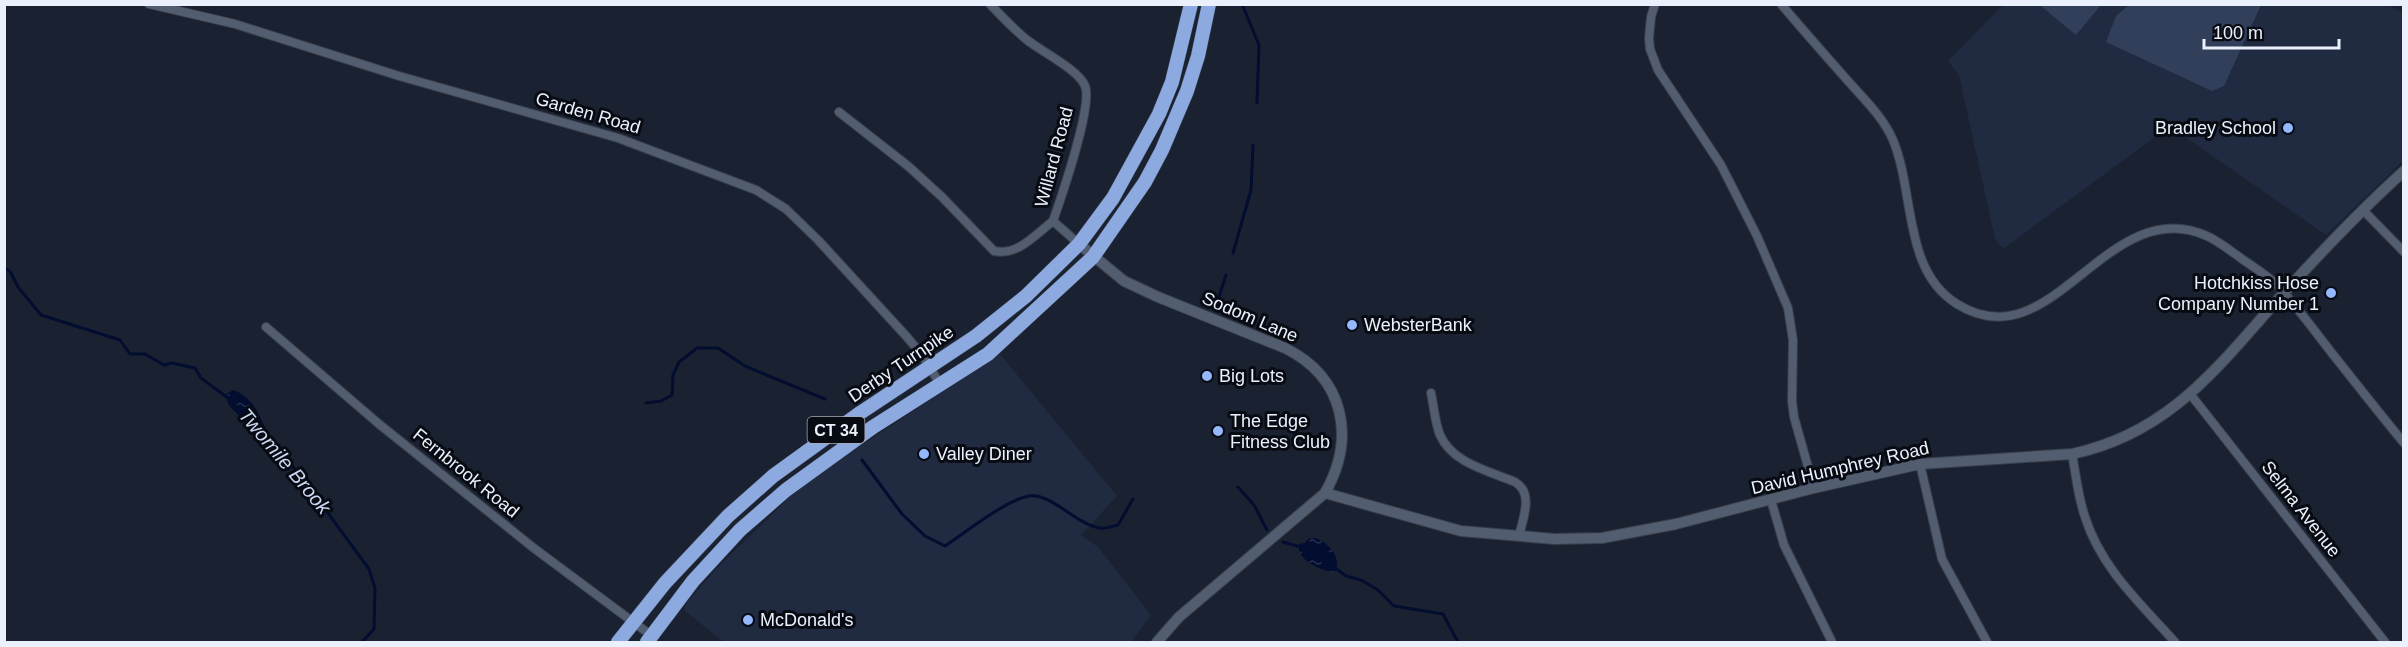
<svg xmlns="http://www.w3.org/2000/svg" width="2408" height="647" viewBox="0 0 2408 647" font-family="Helvetica,sans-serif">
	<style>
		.built { fill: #202a40 }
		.pitch { fill: #313f5b }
		.water { fill: url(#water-ripples) }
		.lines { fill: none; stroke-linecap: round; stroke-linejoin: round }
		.stream { stroke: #020d2f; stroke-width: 3 }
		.minor-casing { stroke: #383e4b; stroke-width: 10 }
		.tertiary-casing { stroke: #383e4b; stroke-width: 12 }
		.trunk-casing { stroke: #383e4b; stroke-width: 15 }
		.minor { stroke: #535d70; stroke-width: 8 }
		.tertiary { stroke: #535d70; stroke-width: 10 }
		.trunk { stroke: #8ca9e0; stroke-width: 14 }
		.poi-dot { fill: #94b7fd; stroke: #080b12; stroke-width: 2 }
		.labels { text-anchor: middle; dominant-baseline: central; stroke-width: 6; stroke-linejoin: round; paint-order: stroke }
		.shield { fill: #080b12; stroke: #a7acb6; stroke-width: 1.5 }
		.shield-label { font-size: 16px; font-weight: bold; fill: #ebf1fc }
		.street-label { font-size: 18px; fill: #ebf1fc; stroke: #080b12 }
		.poi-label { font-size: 18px; fill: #ebf1fc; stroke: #080b12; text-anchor: start }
		.water-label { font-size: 20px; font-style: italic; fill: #cad8f3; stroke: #080b12 }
	</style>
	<defs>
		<pattern id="water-ripples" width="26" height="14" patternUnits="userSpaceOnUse" patternTransform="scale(1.5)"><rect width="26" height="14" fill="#020d2f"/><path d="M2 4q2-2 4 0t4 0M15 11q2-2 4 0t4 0" fill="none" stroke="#27314e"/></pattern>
	</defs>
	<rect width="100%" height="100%" fill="#1a2232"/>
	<path class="built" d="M2003,5H2388L2403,13V161L2326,235L2165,123L2159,134L2003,249L1995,239L1959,75L1948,61Z
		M1000,354L1117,496L1081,535L1098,547L1151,615L1131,642H724L685,611V605L717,568L792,495L824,470Z"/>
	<path class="pitch" d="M2045,4H2101V5L2076,35L2042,7Z
		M2129,5V4L2261,5L2224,86L2212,91L2106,42L2116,16Z"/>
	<path class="water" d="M233,390C258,398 261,424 273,444C268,443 232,410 229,405C228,404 226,396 225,395Z
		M1316,538C1329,544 1342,556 1335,572C1321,571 1296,560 1299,544L1305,543L1308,539Z"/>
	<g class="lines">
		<path class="stream" d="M1242,4L1259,45L1257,103
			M1233,253L1251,190L1253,145
			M4,268L10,271L18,287L41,315L120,340L130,354H145L164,365L172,363L195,368L201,378L228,398
			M1215,309L1226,275
			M646,403L661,401L672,395L673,375L679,362L697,348H718L745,366L825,399
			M272,443L300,475L369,569L375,588L374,629L362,642
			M862,460L902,514L925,536L945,546C966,532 1006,500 1029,496C1050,492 1077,525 1100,528C1105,529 1113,526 1118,525L1133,499
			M1238,487L1254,505L1267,530
			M1283,542L1300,547
			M1334,567L1346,576L1361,580L1378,590L1394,606L1443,614L1458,642"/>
		<g class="minor-casing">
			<path id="minor" d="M149,4L235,24L399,76L618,138L756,190L786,209L818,240L907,337L922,355L940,384
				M990,4C1002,17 1014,29 1027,40C1041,51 1079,70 1085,86C1093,105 1061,198 1053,221L1079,244
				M1655,4L1651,17L1649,38L1650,49L1658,70L1721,165L1757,236L1788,308L1793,340L1792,401L1794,417L1814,488
				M1781,4C1803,30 1826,56 1848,81C1864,99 1883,117 1893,140C1915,193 1903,271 1957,304C2053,364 2106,191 2207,236C2218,241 2228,249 2238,256C2251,266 2268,275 2279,287C2297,307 2314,330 2331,352C2355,382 2379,413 2404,443
				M839,112L908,166L942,197L994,251C1018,256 1035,235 1053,221
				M2363,210L2404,252
				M266,327L379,424L535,549L652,636
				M1431,393C1434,407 1435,423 1440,435C1452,463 1489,471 1515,482C1534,493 1523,518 1519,536
				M2191,395L2385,642
				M2072,454C2076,475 2078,497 2085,517C2101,568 2141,604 2175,642
				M1920,464L1942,559L1987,642
				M1771,500L1784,545L1832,642"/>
		</g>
		<g class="tertiary-casing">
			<path id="tertiary" d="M1079,244L1124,281L1158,297L1285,348C1345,378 1356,438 1325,493L1179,617L1157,642
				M1325,493L1461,531L1555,539L1602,538L1676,524L1814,488L1920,464L2072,454C2171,433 2219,365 2282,295C2321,252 2361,210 2404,171"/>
		</g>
		<g class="trunk-casing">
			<path id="trunk" d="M618,642L665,583L728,516L773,476L860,413L976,336L1026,296L1079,244L1113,198L1159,114L1172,82L1191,4
				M647,642L693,581L740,530L786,490L873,427L988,354L1093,257L1145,182L1162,150L1187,91L1198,56L1209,4"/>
		</g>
		<use href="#minor" class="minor"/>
		<use href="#tertiary" class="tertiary"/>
		<use href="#trunk" class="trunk"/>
	</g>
	<g class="poi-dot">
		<circle cx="2288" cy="128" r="6"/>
		<circle cx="2331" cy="293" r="6"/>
		<circle cx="1352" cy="325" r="6"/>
		<circle cx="1207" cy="376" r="6"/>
		<circle cx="1218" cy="431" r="6"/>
		<circle cx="924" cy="454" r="6"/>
		<circle cx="748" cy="620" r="6"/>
	</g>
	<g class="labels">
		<rect class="shield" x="807.5" y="417" width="57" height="26" rx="4.5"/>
		<g class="shield-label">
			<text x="836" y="430">CT 34</text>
		</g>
		<g class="street-label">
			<text transform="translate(588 113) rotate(16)">Garden Road</text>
			<text transform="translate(1054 157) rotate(-75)">Willard Road</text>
			<text transform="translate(1250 317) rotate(23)">Sodom Lane</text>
			<text transform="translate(901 364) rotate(-34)">Derby Turnpike</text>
			<text transform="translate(1840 468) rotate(-13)">David Humphrey Road</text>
			<text transform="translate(466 473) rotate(39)">Fernbrook Road</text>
			<text transform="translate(2301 509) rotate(52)">Selma Avenue</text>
		</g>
		<g class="poi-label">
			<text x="2276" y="128" text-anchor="end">Bradley School</text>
			<text x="2319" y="283" text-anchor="end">Hotchkiss Hose<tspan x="2319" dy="21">Company Number 1</tspan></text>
			<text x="1364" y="325">WebsterBank</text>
			<text x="1219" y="376">Big Lots</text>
			<text x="1230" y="421">The Edge<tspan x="1230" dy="21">Fitness Club</tspan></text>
			<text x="936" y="454">Valley Diner</text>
			<text x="760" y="620">McDonald's</text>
		</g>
		<g class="water-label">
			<text transform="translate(285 461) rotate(50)">Twomile Brook</text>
		</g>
	</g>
	<rect width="2408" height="647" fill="none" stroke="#ebf1fc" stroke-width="12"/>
	<path d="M2204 39v9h135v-9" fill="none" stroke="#ebf1fc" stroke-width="3"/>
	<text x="2213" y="39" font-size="18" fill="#ebf1fc" stroke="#080b12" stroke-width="4.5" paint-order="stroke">100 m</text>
</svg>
